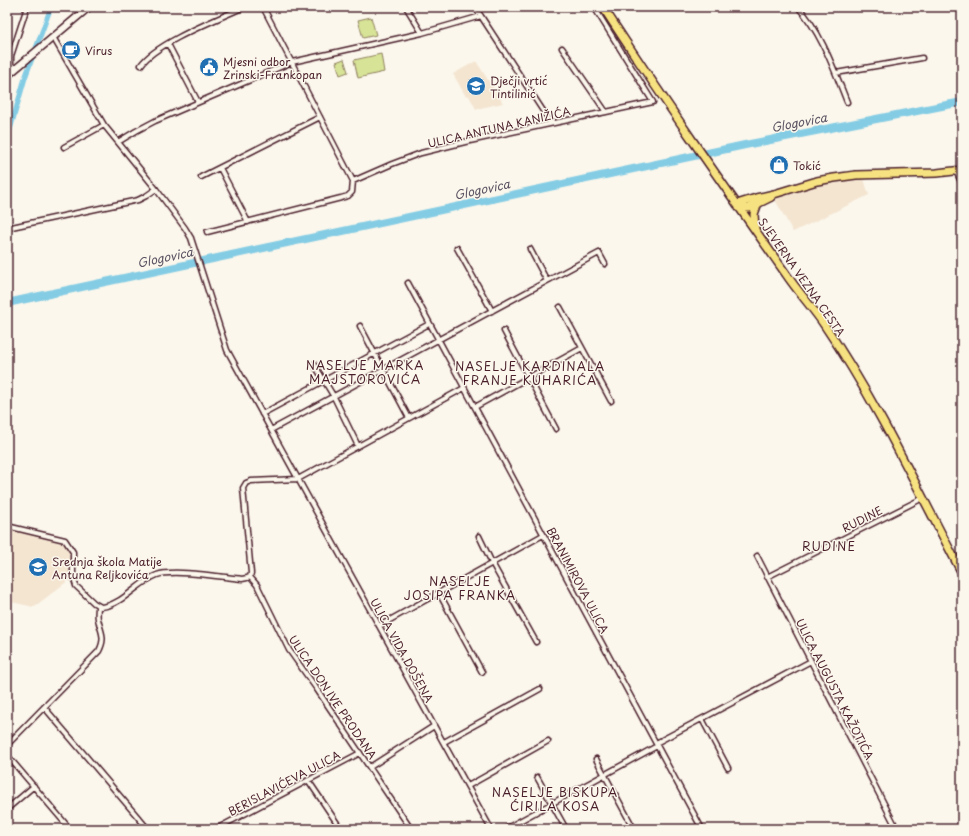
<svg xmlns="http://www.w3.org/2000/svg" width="969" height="836" viewBox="0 0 969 836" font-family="'Playpen Sans',sans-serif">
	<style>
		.built { fill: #f4e5d1 }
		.green { fill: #d7e396; stroke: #908160 }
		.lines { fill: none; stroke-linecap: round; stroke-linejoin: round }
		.canal { stroke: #84cce4; stroke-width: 5 }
		.river { stroke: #84cce4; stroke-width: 8 }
		.street-casing { stroke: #4a1f2b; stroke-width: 7 }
		.secondary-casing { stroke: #4a1f2b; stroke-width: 9 }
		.primary-casing { stroke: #4a1f2b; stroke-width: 10 }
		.street { stroke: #fbf7ec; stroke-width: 4 }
		.secondary { stroke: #fbf7ec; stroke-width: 6 }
		.primary { stroke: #f7e281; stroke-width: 7 }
		.labels { text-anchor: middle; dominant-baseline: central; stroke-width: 3; stroke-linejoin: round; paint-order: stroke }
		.poi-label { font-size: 11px; fill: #4a1f2b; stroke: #fbf7ec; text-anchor: start }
		.street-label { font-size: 11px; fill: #4a1f2b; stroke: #fbf7ec }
		.water-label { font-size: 12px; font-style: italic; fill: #5b5362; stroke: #fbf7ec }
		.neighbourhood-label { font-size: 12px; letter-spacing: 1px; fill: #4a1f2b; stroke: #fbf7ec }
	</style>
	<rect width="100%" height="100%" fill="#fbf7ec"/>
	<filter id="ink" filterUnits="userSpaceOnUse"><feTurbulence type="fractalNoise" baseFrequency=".025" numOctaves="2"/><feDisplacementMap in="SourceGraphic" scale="8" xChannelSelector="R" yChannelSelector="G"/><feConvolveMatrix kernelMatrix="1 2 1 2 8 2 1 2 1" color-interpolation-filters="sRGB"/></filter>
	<g filter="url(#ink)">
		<path class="built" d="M476,61L503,103L476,109L469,96L465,95L453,74Z
			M864,179L869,195L793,232L774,198L797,189L827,182Z
			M7,529L59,540L66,546L70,553L69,580L34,607L7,601Z"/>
		<path class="green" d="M371,17L376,35L363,38L358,20Z
			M381,54L384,72L358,78L354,60Z
			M344,59L348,72L340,75L336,62Z"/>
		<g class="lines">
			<path class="canal" d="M7,140L25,78L51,7"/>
			<path class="river" d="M7,303L745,145L962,102"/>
			<g class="street-casing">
				<path id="street" d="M406,7L422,33
					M475,7L551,123
					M798,7C821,31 835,72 847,102
					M53,37L104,125L156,189L185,228L191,238L227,350L491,829
					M168,44L198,102
					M562,48L606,112
					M141,65C156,43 218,19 244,7
					M14,69L11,64V56L27,7
					M836,73L922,58
					M118,142L136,131L155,121L292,62L422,33L481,16
					M64,147L104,125
					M220,168L248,222
					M956,171L962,184
					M201,177L320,117
					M353,181L392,164L421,153L465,142L653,102L594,7
					M7,228L138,200L146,196L156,189
					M207,232L341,198L348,196L352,192L353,181L263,7
					M457,248L492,311
					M530,249L547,281
					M408,283L702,829
					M560,307L611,401
					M360,326L409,418
					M504,331L556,429
					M314,364L334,397L358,446
					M475,407L582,348
					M262,414L429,324
					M271,430L599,253L605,264
					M7,526L65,540L73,552V576L76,586L94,603L101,607C121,606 138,582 157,575C174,569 221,577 242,579L247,578L250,577
					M479,536L492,563L536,642
					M757,556L897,829
					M250,577L251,573L243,488L246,483L251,481L298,479L464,388
					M250,577L257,585L289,650L316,688L411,829
					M767,577L923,498
					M439,593L482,672
					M379,626L543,535
					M44,707L148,829
					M702,719L728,768
					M444,742L540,689
					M656,743L811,661
					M7,745L99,651C106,637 101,633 98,619C97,615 98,610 98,606
					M7,755L70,829
					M596,759L634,829
					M370,767L434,726
					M537,777L566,829
					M308,780L341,829
					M468,786L548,741
					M7,809L34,786
					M216,829L360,753
					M505,829L657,746"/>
			</g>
			<g class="secondary-casing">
				<path id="secondary" d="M7,76L89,7"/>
			</g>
			<g class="primary-casing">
				<path id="primary" d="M603,7C662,98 724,186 786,274C798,292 813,308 825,326C878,404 918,490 962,573
					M737,204L756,198L774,194L817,181L834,178L856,175L937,173L962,170
					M739,208H749L771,197
					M755,228L754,214L758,203"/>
			</g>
			<use href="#street" class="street"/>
			<use href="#secondary" class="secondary"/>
			<use href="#primary" class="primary"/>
		</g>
	</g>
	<defs>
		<g id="cafe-disc" transform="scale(1)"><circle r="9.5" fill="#1f6fb2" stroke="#fbf7ec"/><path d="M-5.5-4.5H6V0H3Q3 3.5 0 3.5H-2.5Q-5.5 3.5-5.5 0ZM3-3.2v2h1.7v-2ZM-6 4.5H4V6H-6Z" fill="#fff"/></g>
		<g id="civic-disc" transform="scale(1)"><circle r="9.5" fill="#1f6fb2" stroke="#fbf7ec"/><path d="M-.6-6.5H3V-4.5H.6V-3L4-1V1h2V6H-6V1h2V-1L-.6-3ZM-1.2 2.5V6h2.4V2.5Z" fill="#fff"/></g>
		<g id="school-disc" transform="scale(1)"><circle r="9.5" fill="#1f6fb2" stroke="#fbf7ec"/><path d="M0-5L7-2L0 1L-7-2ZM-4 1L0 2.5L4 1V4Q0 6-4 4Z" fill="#fff"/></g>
		<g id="shop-disc" transform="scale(1)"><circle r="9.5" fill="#1f6fb2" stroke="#fbf7ec"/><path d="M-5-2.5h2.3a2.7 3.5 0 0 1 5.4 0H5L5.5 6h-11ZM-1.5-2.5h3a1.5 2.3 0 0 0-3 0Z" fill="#fff"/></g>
	</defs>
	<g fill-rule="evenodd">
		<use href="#cafe-disc" x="71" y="50"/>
		<use href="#civic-disc" x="209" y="67"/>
		<use href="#school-disc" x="476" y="86"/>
		<use href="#shop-disc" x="779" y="165"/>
		<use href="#school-disc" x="38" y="567"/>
	</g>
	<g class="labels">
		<g class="poi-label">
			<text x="85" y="50">Virus</text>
			<text x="223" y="61">Mjesni odbor<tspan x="223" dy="13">Zrinski-Frankopan</tspan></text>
			<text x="490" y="80">Dječji vrtić<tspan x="490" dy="13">Tintilinić</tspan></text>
			<text x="793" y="165">Tokić</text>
			<text x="52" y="561">Srednja škola Matije<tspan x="52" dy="13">Antuna Reljkovića</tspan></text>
		</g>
		<g class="street-label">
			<text transform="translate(499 127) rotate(-13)">ULICA ANTUNA KANIŽIĆA</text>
			<text transform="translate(802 277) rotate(55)">SJEVERNA VEZNA CESTA</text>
			<text transform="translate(862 519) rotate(-27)">RUDINE</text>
			<text transform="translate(578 580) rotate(62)">BRANIMIROVA ULICA</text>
			<text transform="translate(402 650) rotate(61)">ULICA VIDA DOŠENA</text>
			<text transform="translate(835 689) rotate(63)">ULICA AUGUSTA KAŽOTIĆA</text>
			<text transform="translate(333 697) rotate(56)">ULICA DON IVE PRODANA</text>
			<text transform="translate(284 783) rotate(-28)">BERISLAVIĆEVA ULICA</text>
		</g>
		<g class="water-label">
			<text transform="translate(799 122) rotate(-11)">Glogovica</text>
			<text transform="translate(482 189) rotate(-12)">Glogovica</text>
			<text transform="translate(165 257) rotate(-12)">Glogovica</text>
		</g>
		<g class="neighbourhood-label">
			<text x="365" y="365">NASELJE MARKA<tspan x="365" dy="14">MAJSTOROVIĆA</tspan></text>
			<text x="530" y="366">NASELJE KARDINALA<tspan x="530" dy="14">FRANJE KUHARIĆA</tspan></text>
			<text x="829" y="546">RUDINE</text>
			<text x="460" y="581">NASELJE<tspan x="460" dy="14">JOSIPA FRANKA</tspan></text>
			<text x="555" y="792">NASELJE BISKUPA<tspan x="555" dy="14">ĆIRILA KOSA</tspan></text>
		</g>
	</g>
	<rect width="969" height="836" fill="none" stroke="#fbf7ec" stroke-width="24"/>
	<rect x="12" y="12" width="945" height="812" fill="none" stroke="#4a1f2b" stroke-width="1.5" filter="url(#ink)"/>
</svg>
